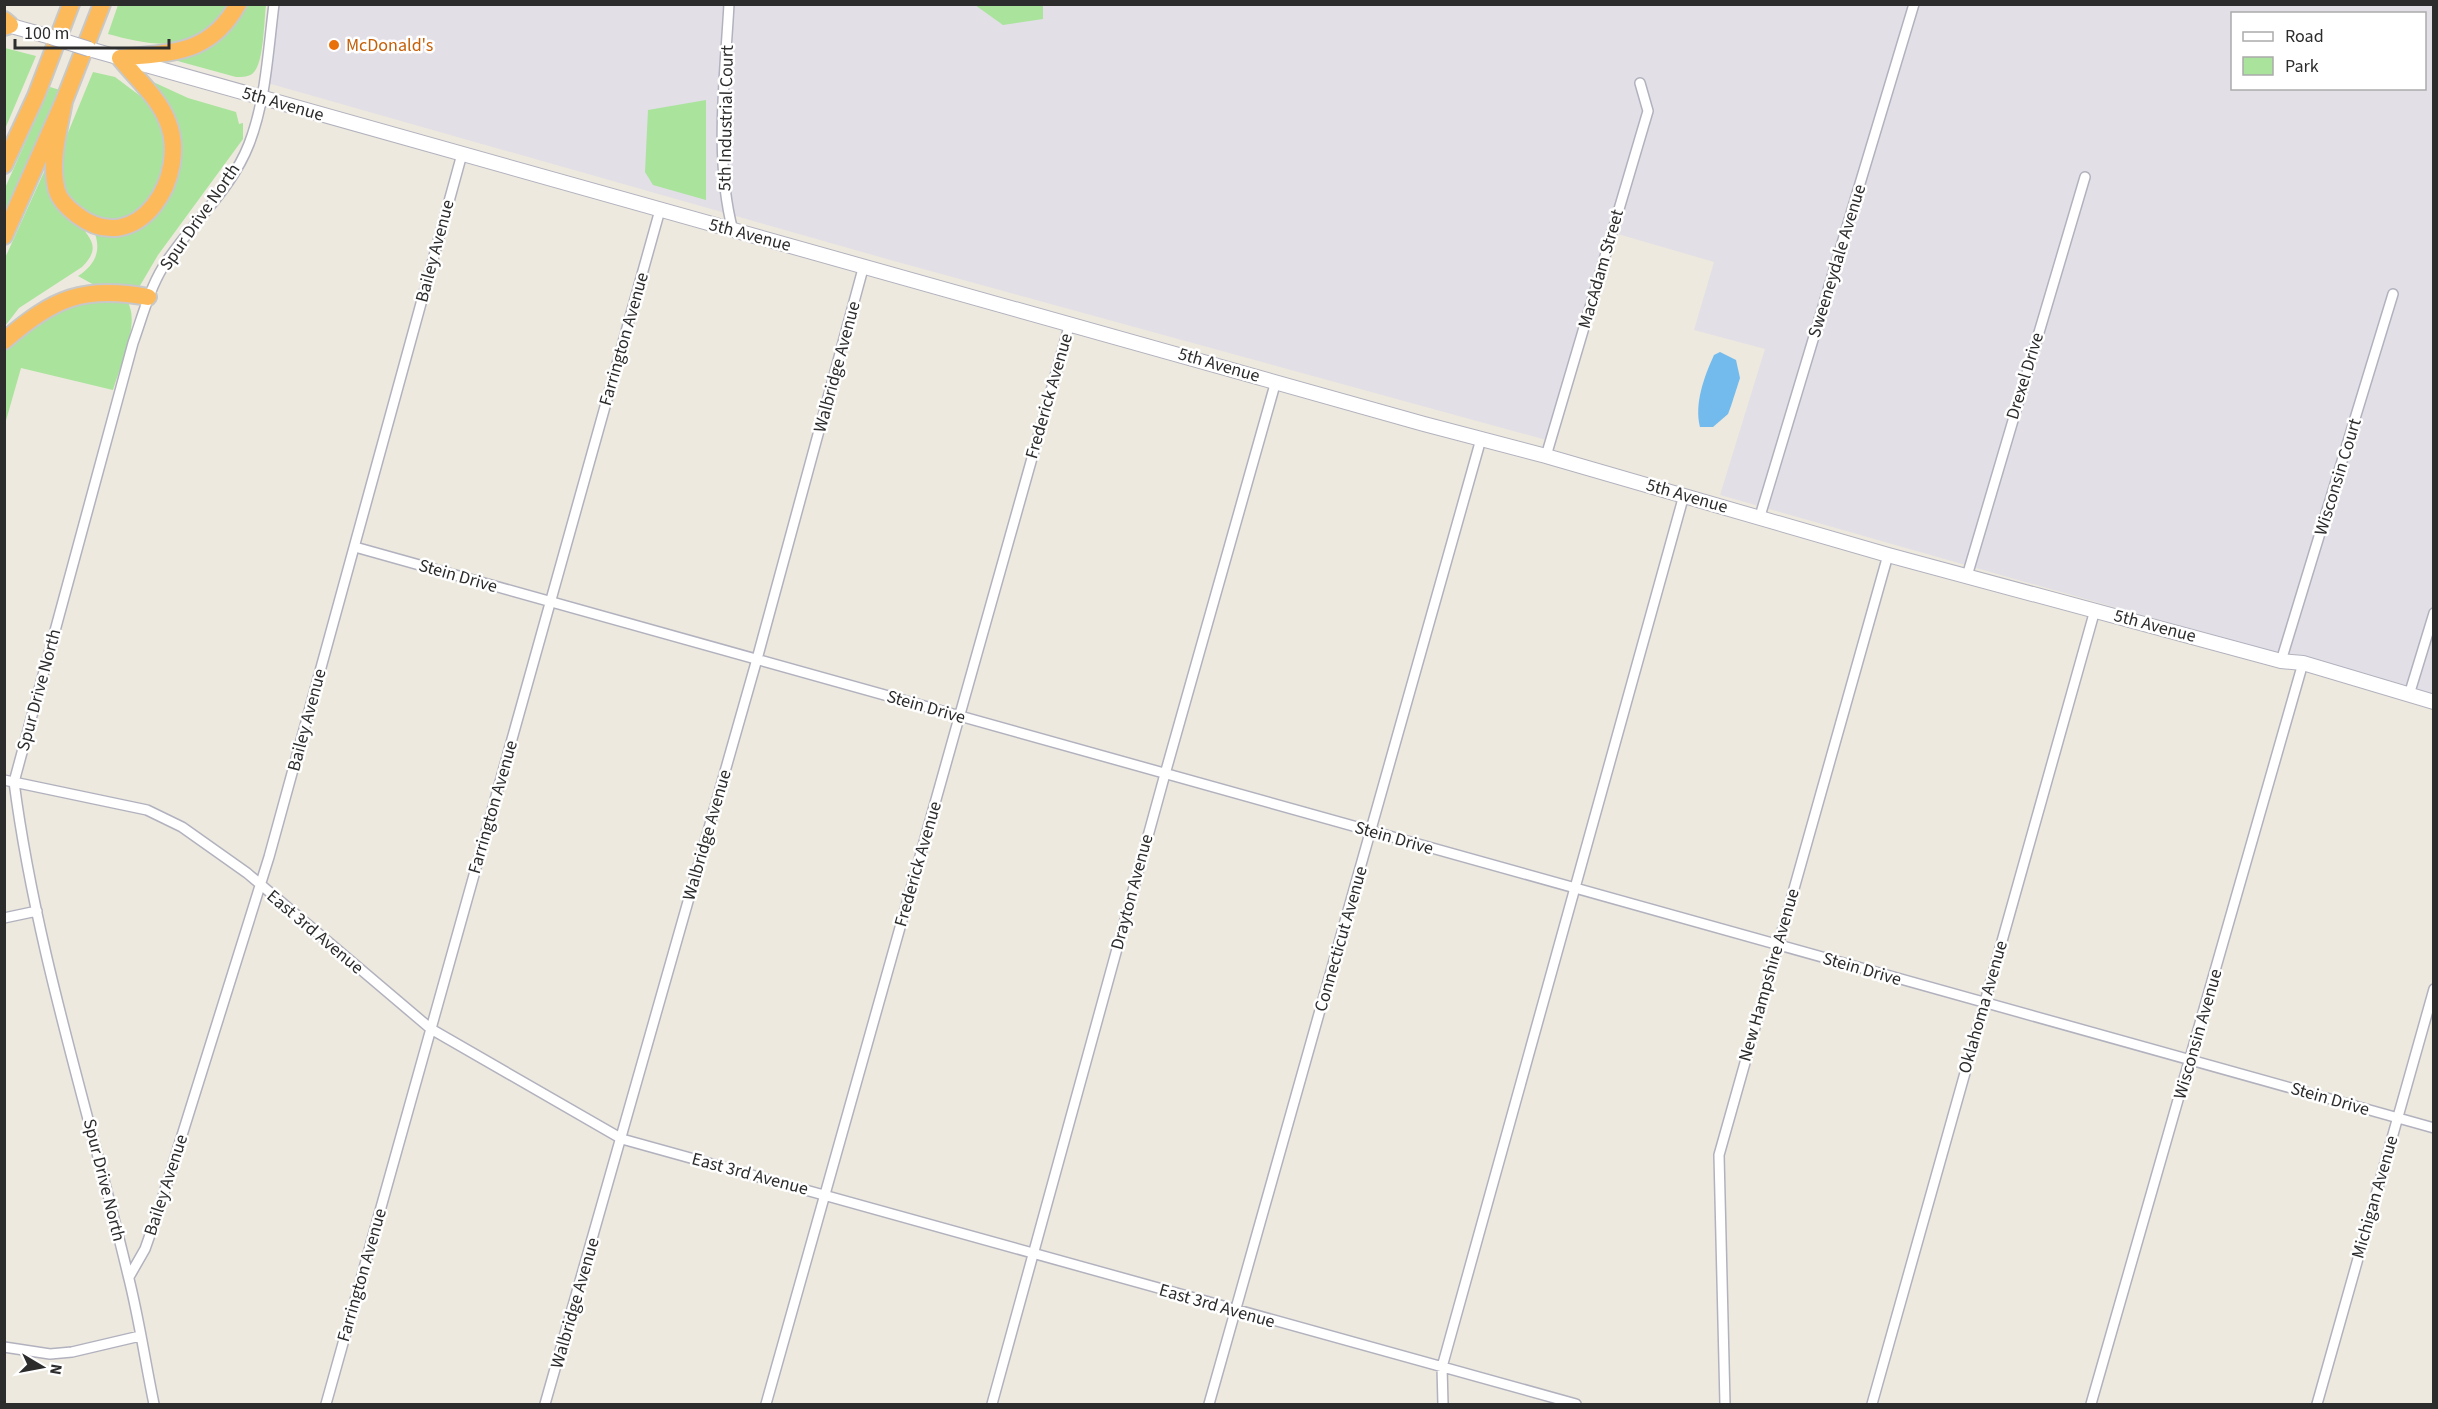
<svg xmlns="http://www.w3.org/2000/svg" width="2438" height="1409" viewBox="0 0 2438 1409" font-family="'Source Sans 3',sans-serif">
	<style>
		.industrial { fill: #e2dfe6; fill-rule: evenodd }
		.green { fill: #a9e39c }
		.water { fill: #73baed }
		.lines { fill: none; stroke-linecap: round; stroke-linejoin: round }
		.street-casing { stroke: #b2b2bf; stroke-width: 12 }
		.secondary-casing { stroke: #b2b2bf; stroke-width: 16 }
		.highway-casing { stroke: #c8c8c8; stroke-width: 20 }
		.street { stroke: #fff; stroke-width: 9 }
		.secondary { stroke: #fff; stroke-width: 14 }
		.highway { stroke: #fcba5b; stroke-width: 16 }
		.secondary-bridge-casing { stroke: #b2b2bf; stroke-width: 16; stroke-linecap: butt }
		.secondary-bridge { stroke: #fff; stroke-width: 14 }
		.food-dot { fill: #e8710a; stroke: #fff; stroke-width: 2 }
		.labels { text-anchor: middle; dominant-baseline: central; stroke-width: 5; stroke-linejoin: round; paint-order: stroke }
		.food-label { font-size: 18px; fill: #c56008; stroke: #fff; text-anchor: start }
		.street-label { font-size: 18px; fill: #2c2c2c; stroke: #fff }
	</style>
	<rect width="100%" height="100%" fill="#ede9de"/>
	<path class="industrial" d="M276,4L2433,5V698L1720,495L1765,349L1694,330L1714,262L1611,232L1550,441L894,261L264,82ZM2232,14H2424V88H2232Z"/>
	<path class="green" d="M118,5H233C226,13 218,28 209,33C177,51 141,43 108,34Z
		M243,5H266C264,19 264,62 254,72C250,77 242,77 236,77L174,60L173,56Z
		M975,5H1043V19L1003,25Z
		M5,48L36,56L5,129L4,48Z
		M93,72L115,77L147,101L150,99L169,140L162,186L132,218L113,223L92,220L65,198L60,152Z
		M151,81L188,98L236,112L239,124L243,123V139L158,255L138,289L96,286L78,276C95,265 102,251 94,231L113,233L176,178L160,92L148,82Z
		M50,87L60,90L5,216V188Z
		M706,100V200L653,185L645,172L648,110Z
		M44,172L51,174C59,189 67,205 76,219C87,237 104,245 82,267L19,308L5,326V258Z
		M90,297L127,301C141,322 120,366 113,390L21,368L5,424V349L58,309Z"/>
	<path class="water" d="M1720,352L1736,360L1740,378L1731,406L1728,414L1713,427H1700C1694,404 1704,377 1714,355Z"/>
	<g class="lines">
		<g class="street-casing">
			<path id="street" d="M729,4C725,78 714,159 733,231
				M1546,456L1648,111L1640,83
				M1760,516L1914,4
				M355,547L2434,1128
				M1967,576L2085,177
				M2281,661L2393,294
				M2409,695L2434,613
				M4,780L147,810L182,827L247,873L431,1029L622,1139L1576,1404
				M4,918L37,911
				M129,1277L145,1249L158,1212L269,857L462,154
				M4,1347L50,1354L72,1352L140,1336
				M154,1404C145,1361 139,1318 128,1275C89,1111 36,950 14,782L133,343C142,318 149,290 163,267C189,225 231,191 249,144C266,100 268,51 274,4
				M326,1404L660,210
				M545,1404L757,659L864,265
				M766,1404L1070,323
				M992,1404L1165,774L1276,381
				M1209,1404L1481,439
				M1443,1404L1442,1367L1684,495
				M1725,1404L1719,1155L1888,555
				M1872,1404L2095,610
				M2091,1404L2303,663
				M2317,1404L2434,989"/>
		</g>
		<g class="secondary-casing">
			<path id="secondary" d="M4,24L51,37
				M89,49L1424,424L1546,456L1888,555L2281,661L2303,663L2434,702"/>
		</g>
		<g class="highway-casing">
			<path id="highway" d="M4,20L10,25L4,27
				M120,58C172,52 210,55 238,4
				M64,101C59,130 49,162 57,191C60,201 69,209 77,215C138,261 191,175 167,120C158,97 135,77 120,58
				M4,165L36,96L71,4
				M4,236L64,101L102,4
				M4,341C53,298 84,285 148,297"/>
		</g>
		<use href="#street" class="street"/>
		<use href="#secondary" class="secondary"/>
		<use href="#highway" class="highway"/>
		<g class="secondary-bridge-casing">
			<path id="secondary-bridge" d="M51,37L89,49"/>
		</g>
		<use href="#secondary-bridge" class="secondary-bridge"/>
	</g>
	<circle class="food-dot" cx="334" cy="45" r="6"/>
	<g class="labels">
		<g class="food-label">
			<text x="346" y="45">McDonald's</text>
		</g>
		<g class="street-label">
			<text transform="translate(283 104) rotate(16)">5th Avenue</text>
			<text transform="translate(726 118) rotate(-89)">5th Industrial Court</text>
			<text transform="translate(200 217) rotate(-55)">Spur Drive North</text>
			<text transform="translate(750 235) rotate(15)">5th Avenue</text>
			<text transform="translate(435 251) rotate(-75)">Bailey Avenue</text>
			<text transform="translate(1837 261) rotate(-73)">Sweeneydale Avenue</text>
			<text transform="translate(1601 269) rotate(-74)">MacAdam Street</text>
			<text transform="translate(624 339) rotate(-74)">Farrington Avenue</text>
			<text transform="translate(1219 365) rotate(16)">5th Avenue</text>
			<text transform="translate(837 367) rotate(-75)">Walbridge Avenue</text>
			<text transform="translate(2025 376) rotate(-73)">Drexel Drive</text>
			<text transform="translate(1049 396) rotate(-74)">Frederick Avenue</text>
			<text transform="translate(2338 477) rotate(-73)">Wisconsin Court</text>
			<text transform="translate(1687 496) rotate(16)">5th Avenue</text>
			<text transform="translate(458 576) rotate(16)">Stein Drive</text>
			<text transform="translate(2155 626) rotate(15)">5th Avenue</text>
			<text transform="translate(39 690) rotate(-75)">Spur Drive North</text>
			<text transform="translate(926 707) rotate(16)">Stein Drive</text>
			<text transform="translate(307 720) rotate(-75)">Bailey Avenue</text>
			<text transform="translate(493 807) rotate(-74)">Farrington Avenue</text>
			<text transform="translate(707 835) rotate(-74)">Walbridge Avenue</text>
			<text transform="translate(1394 838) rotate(16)">Stein Drive</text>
			<text transform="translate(918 864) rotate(-74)">Frederick Avenue</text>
			<text transform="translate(1132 892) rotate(-75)">Drayton Avenue</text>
			<text transform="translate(315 932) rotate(40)">East 3rd Avenue</text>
			<text transform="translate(1341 939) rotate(-74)">Connecticut Avenue</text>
			<text transform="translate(1862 969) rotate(16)">Stein Drive</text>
			<text transform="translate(1769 975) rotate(-74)">New Hampshire Avenue</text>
			<text transform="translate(1983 1007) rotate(-74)">Oklahoma Avenue</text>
			<text transform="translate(2198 1034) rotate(-74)">Wisconsin Avenue</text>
			<text transform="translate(2330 1099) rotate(16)">Stein Drive</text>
			<text transform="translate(750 1174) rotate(15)">East 3rd Avenue</text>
			<text transform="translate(104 1180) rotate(76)">Spur Drive North</text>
			<text transform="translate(166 1185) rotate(-72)">Bailey Avenue</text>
			<text transform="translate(2375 1197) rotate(-74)">Michigan Avenue</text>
			<text transform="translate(362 1275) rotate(-74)">Farrington Avenue</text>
			<text transform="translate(575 1303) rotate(-74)">Walbridge Avenue</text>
			<text transform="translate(1217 1306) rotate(16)">East 3rd Avenue</text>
		</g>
	</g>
	<rect width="2438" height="1409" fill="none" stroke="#2c2c2c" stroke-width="12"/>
	<rect x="2231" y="12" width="195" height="78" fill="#ffffff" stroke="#ababab" stroke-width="1.5"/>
	<rect x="2243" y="32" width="30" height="9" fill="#ffffff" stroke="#ababab" stroke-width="1.5"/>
	<text x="2285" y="42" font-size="18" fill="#2c2c2c">Road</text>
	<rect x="2243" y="57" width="30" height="18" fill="#a9e39c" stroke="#ababab" stroke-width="1.5"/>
	<text x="2285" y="72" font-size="18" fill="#2c2c2c">Park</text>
	<g transform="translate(42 1367) rotate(100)" stroke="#ffffff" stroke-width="4.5" paint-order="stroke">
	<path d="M0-4.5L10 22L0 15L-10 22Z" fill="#2c2c2c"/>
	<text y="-9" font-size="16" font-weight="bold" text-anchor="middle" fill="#2c2c2c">N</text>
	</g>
	<path d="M15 39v9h154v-9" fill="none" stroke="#2c2c2c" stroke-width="3"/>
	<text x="24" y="39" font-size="18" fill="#2c2c2c" stroke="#ffffff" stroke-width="4.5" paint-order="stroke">100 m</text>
</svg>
